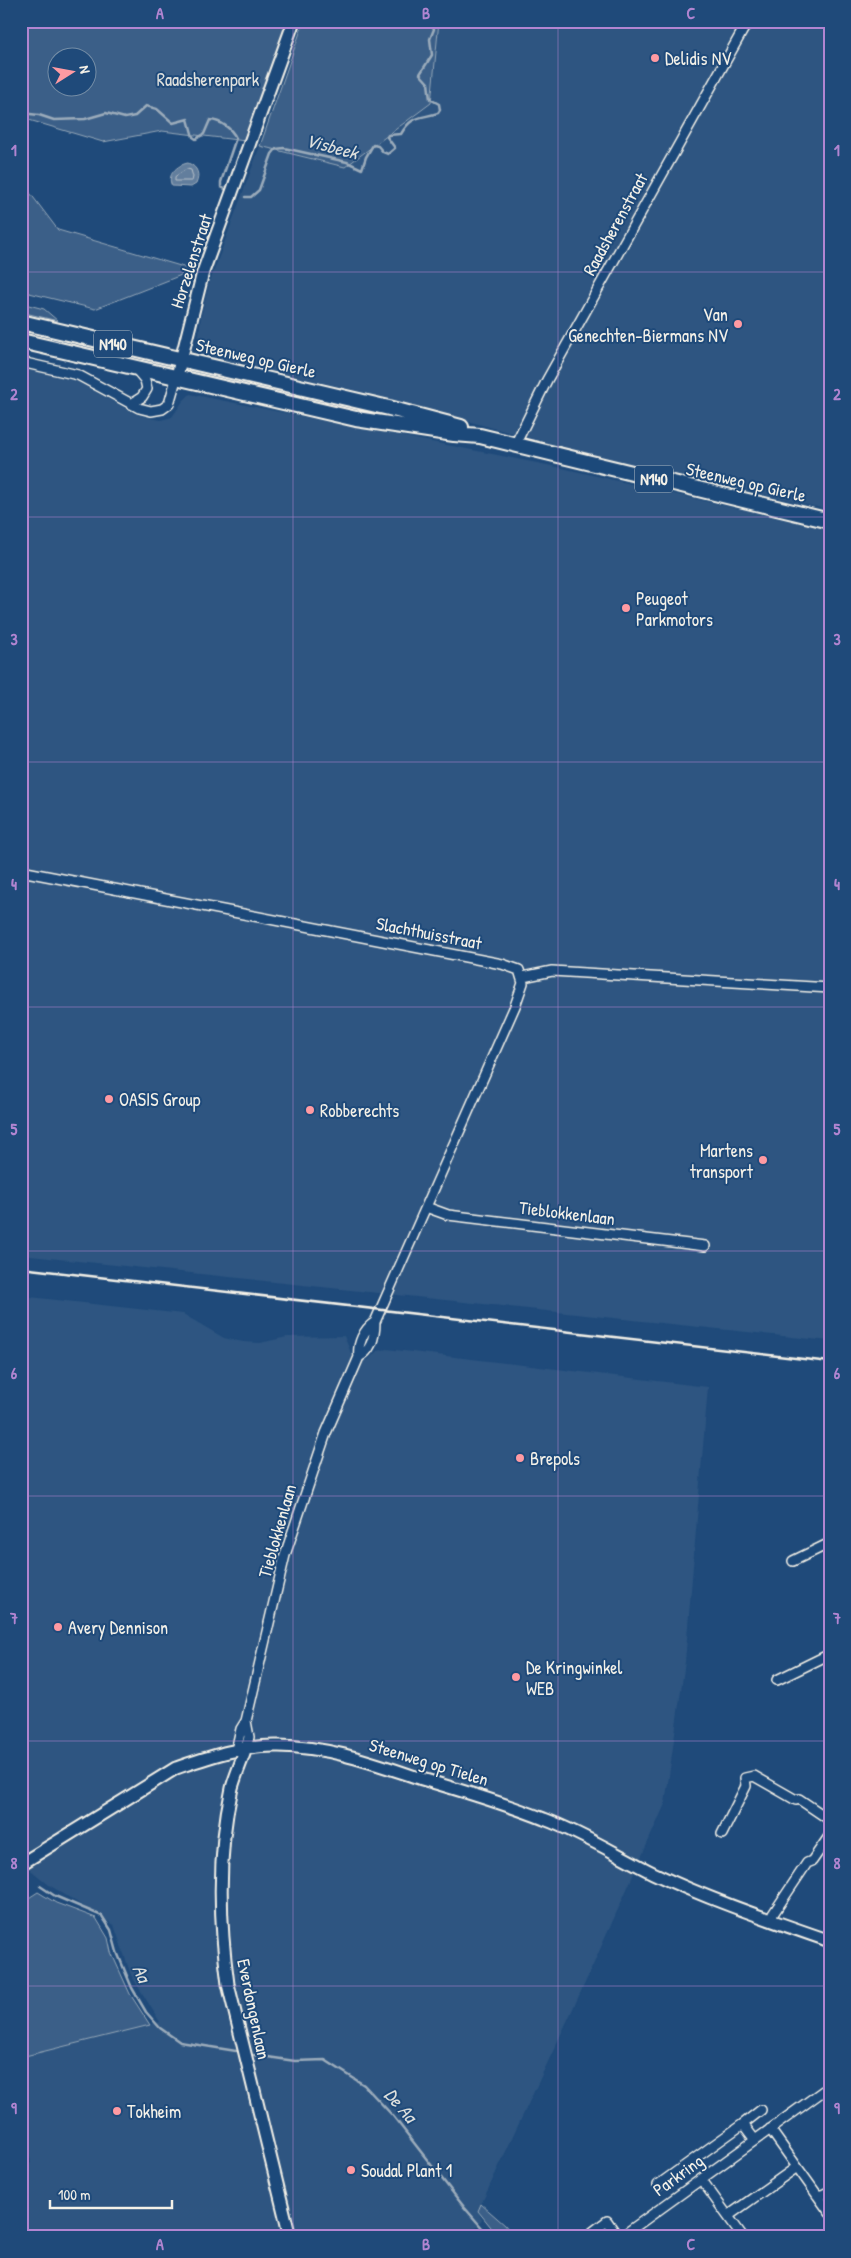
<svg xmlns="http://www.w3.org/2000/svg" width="851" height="2258" viewBox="0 0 851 2258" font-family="'Patrick Hand',sans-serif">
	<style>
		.built { fill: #2d5581 }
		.green { fill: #3a5f88; stroke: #97a8b8; fill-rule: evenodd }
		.water { fill: #627e9d; stroke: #9cacbb }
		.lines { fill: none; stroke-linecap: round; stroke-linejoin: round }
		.shore { stroke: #bac3ca; stroke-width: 1 }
		.stream { stroke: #9cacbb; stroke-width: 2.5 }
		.minor-casing { stroke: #f4f1e8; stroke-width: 12 }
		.tertiary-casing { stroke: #f4f1e8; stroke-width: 15 }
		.primary-casing { stroke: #f4f1e8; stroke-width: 18 }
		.minor { stroke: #1f4a7a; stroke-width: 9 }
		.tertiary { stroke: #1f4a7a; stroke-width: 11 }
		.primary { stroke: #1f4a7a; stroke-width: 14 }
		.rail { stroke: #f4f1e8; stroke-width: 2.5 }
		.grid { fill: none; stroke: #b185d1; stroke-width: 1; stroke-opacity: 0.55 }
		.poi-dot { fill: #ff9aa2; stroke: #1f4a7a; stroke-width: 2 }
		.labels { text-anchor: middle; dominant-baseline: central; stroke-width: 4; stroke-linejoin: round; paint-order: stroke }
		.shield { fill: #1f4a7a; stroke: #b4bfc7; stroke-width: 1 }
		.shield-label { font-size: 16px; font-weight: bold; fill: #f4f1e8 }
		.poi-label { font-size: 18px; fill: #f4f1e8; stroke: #1f4a7a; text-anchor: start }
		.park-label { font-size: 18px; fill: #e1e2de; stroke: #1f4a7a }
		.street-label { font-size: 18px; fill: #f4f1e8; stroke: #1f4a7a }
		.water-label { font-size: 19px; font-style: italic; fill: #dee0dd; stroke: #1f4a7a }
		.neatline { fill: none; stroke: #b185d1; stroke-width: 2 }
		.grid-label { font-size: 16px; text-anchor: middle; font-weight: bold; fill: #b185d1 }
	</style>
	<rect width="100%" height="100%" fill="#1f4a7a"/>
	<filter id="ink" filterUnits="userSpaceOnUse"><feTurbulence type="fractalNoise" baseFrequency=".02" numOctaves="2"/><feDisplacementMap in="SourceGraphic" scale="10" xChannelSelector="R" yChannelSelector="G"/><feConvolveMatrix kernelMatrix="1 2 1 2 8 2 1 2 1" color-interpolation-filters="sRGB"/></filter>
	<g filter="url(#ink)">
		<path class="built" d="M439,21H830V510L585,453L357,391L220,359L202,353L198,345L201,316L209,284L260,146L345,167L431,103Z
			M21,367L76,381L136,414L155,419L161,420L172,417L183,401L190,394L562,468L830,530V1341L21,1255Z
			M21,1296L183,1314L224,1338L243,1342L260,1343L287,1337L344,1336L351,1353L368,1360L377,1351L387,1349L708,1387L685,1662L665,1804L585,1983L478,2211L482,2220L474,2231L479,2237H21V2166L31,2163L21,2119V2057L160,2022L131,1975L114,1925L49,1885L21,1862Z"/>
		<path class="green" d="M21,21H290L246,141L162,131L103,142L29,120H21ZM58,58H88V88H58Z
			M304,21H439L431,103L345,167L260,146Z
			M21,181L58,230L194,270L95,309L21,291Z
			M21,303L44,309L58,321L21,312Z
			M38,1892L56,1903L96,1918L108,1938L111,1952L130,1994L150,2025L21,2057V1903Z
			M481,2204L505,2225L514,2237H499L478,2211Z"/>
		<path class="water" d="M188,163C198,167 200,175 196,184L191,187L172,186C166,175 177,165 188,163Z"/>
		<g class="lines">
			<path class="shore" d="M187,169L191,170L193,177L192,181H175V177Z"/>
			<path class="stream" d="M21,113L39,115L54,120L85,119L106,113L125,118L135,116L146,106L157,109L173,123L188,119L193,137L196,139L204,134L210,120C221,121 231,128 236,138L221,182V187L225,189
				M245,197H251L259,190L272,154L276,149L284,148L347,162L362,169L366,157L373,145L378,146L383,152L388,154L395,148L387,137L388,135L401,134C412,115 419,119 438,113L440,110L439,104L430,99L428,83L420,74L432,55L430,39L434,29L430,21
				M40,1886L55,1896L102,1916L111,1930L117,1952L132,1988L146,2012L160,2028L180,2042L236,2051
				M254,2055L295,2061L325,2060L364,2085L393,2116L464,2207L490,2237"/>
			<g class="minor-casing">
				<path id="minor" d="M21,362L78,375L139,408L151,411L162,409L169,404L177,376
					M131,404L142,397L147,389L145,380L135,368
					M515,445L547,380L748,21
					M21,871L502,964L519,970L523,983L515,1006L375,1322C375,1335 372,1350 359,1357
					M523,977L552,971L830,988
					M426,1207L448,1215L705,1246
					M793,1561L830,1543
					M777,1680L830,1654
					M246,1748L249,1737L246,1721
					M236,1750L241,1729L246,1721L285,1555L326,1433L359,1357C357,1344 364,1329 375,1322
					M722,1834L746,1786L745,1778L754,1776L796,1800L799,1799L830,1820
					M771,1920L773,1914L807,1863L812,1861L830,1835
					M743,2124L761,2110
					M770,2129L830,2213
					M701,2179L743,2237
					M658,2185L743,2124L755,2140
					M817,2195H822L830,2191
					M728,2216L797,2167
					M586,2237L607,2221L618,2237
					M621,2237L830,2086"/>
			</g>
			<g class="tertiary-casing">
				<path id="tertiary" d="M177,376L203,272L294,21
					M246,1748C242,1761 235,1776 232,1788C217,1854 219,1919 228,1984L290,2237
					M21,1864L176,1768C209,1757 243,1745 279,1746C331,1747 373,1763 422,1779C463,1791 504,1803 544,1819C582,1833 617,1855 653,1873C710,1900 770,1920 830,1941"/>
			</g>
			<g class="primary-casing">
				<path id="primary" d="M21,322L389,408L461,427
					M21,341L356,419L454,434L480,436L830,521"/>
			</g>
			<use href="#minor" class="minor"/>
			<use href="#tertiary" class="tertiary"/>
			<use href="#primary" class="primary"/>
			<path class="rail" d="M21,1268L830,1362"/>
		</g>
	</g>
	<path class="grid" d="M293,21V2237M558,21V2237M21,272H830M21,517H830M21,762H830M21,1007H830M21,1251H830M21,1496H830M21,1741H830M21,1986H830"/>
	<g class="poi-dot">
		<circle cx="655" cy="58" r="5"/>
		<circle cx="738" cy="324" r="5"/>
		<circle cx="626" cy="608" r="5"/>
		<circle cx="109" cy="1099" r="5"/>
		<circle cx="310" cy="1110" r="5"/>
		<circle cx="763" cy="1160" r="5"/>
		<circle cx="520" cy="1458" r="5"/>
		<circle cx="58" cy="1627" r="5"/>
		<circle cx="516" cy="1677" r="5"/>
		<circle cx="117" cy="2111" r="5"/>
		<circle cx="351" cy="2170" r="5"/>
	</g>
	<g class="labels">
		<g class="shield">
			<rect x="94" y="330.5" width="38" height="27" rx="4"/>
			<rect x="635" y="465.5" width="38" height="27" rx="4"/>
		</g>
		<g class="shield-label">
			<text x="113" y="344">N140</text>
			<text x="654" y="479">N140</text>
		</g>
		<g class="poi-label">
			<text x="665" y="58">Delidis NV</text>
			<text x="728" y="314" text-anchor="end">Van<tspan x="728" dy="21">Genechten-Biermans NV</tspan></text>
			<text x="636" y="598">Peugeot<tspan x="636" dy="21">Parkmotors</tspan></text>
			<text x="119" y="1099">OASIS Group</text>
			<text x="320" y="1110">Robberechts</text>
			<text x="753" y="1150" text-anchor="end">Martens<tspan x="753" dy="21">transport</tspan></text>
			<text x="530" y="1458">Brepols</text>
			<text x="68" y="1627">Avery Dennison</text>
			<text x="526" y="1667">De Kringwinkel<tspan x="526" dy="21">WEB</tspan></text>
			<text x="127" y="2111">Tokheim</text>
			<text x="361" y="2170">Soudal Plant 1</text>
		</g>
		<g class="park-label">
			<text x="208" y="79">Raadsherenpark</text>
		</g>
		<g class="street-label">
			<text transform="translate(615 224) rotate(-61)">Raadsherenstraat</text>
			<text transform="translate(191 261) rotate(-72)">Horzelenstraat</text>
			<text transform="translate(256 358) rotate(13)">Steenweg op Gierle</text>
			<text transform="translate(746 482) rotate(13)">Steenweg op Gierle</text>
			<text transform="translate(429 933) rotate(11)">Slachthuisstraat</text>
			<text transform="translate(567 1213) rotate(7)">Tieblokkenlaan</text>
			<text transform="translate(277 1531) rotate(-74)">Tieblokkenlaan</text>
			<text transform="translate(429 1762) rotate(17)">Steenweg op Tielen</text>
			<text transform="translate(254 2009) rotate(78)">Everdongenlaan</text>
			<text transform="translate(678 2175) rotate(-36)">Parkring</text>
		</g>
		<g class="water-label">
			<text transform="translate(332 146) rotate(15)">Visbeek</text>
			<text transform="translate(142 1973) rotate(64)">Aa</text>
			<text transform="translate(401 2105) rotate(49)">De Aa</text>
		</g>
	</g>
	<rect width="851" height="2258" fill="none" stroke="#1f4a7a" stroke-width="55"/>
	<g transform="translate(72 72) rotate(79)"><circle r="24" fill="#1f4a7a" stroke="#748da6"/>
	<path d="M0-4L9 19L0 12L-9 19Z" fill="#ff9aa2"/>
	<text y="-8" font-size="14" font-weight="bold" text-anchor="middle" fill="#f4f1e8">N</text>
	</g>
	<path d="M50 2200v8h122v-8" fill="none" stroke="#f4f1e8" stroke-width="2.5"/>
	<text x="58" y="2200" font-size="15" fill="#f4f1e8" stroke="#1f4a7a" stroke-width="4" paint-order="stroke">100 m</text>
	<rect x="28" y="28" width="796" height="2202" class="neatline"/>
	<g class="grid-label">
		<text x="160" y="19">A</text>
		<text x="426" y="19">B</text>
		<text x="691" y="19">C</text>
		<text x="14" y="156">1</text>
		<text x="837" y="156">1</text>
		<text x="14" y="400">2</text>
		<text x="837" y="400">2</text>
		<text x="14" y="645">3</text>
		<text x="837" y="645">3</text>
		<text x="14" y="890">4</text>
		<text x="837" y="890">4</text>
		<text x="14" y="1135">5</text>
		<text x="837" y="1135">5</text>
		<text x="14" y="1379">6</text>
		<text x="837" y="1379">6</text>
		<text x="14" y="1624">7</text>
		<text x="837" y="1624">7</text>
		<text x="14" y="1869">8</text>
		<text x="837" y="1869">8</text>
		<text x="14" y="2114">9</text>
		<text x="837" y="2114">9</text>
		<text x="160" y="2250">A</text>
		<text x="426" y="2250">B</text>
		<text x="691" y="2250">C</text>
	</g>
</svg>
